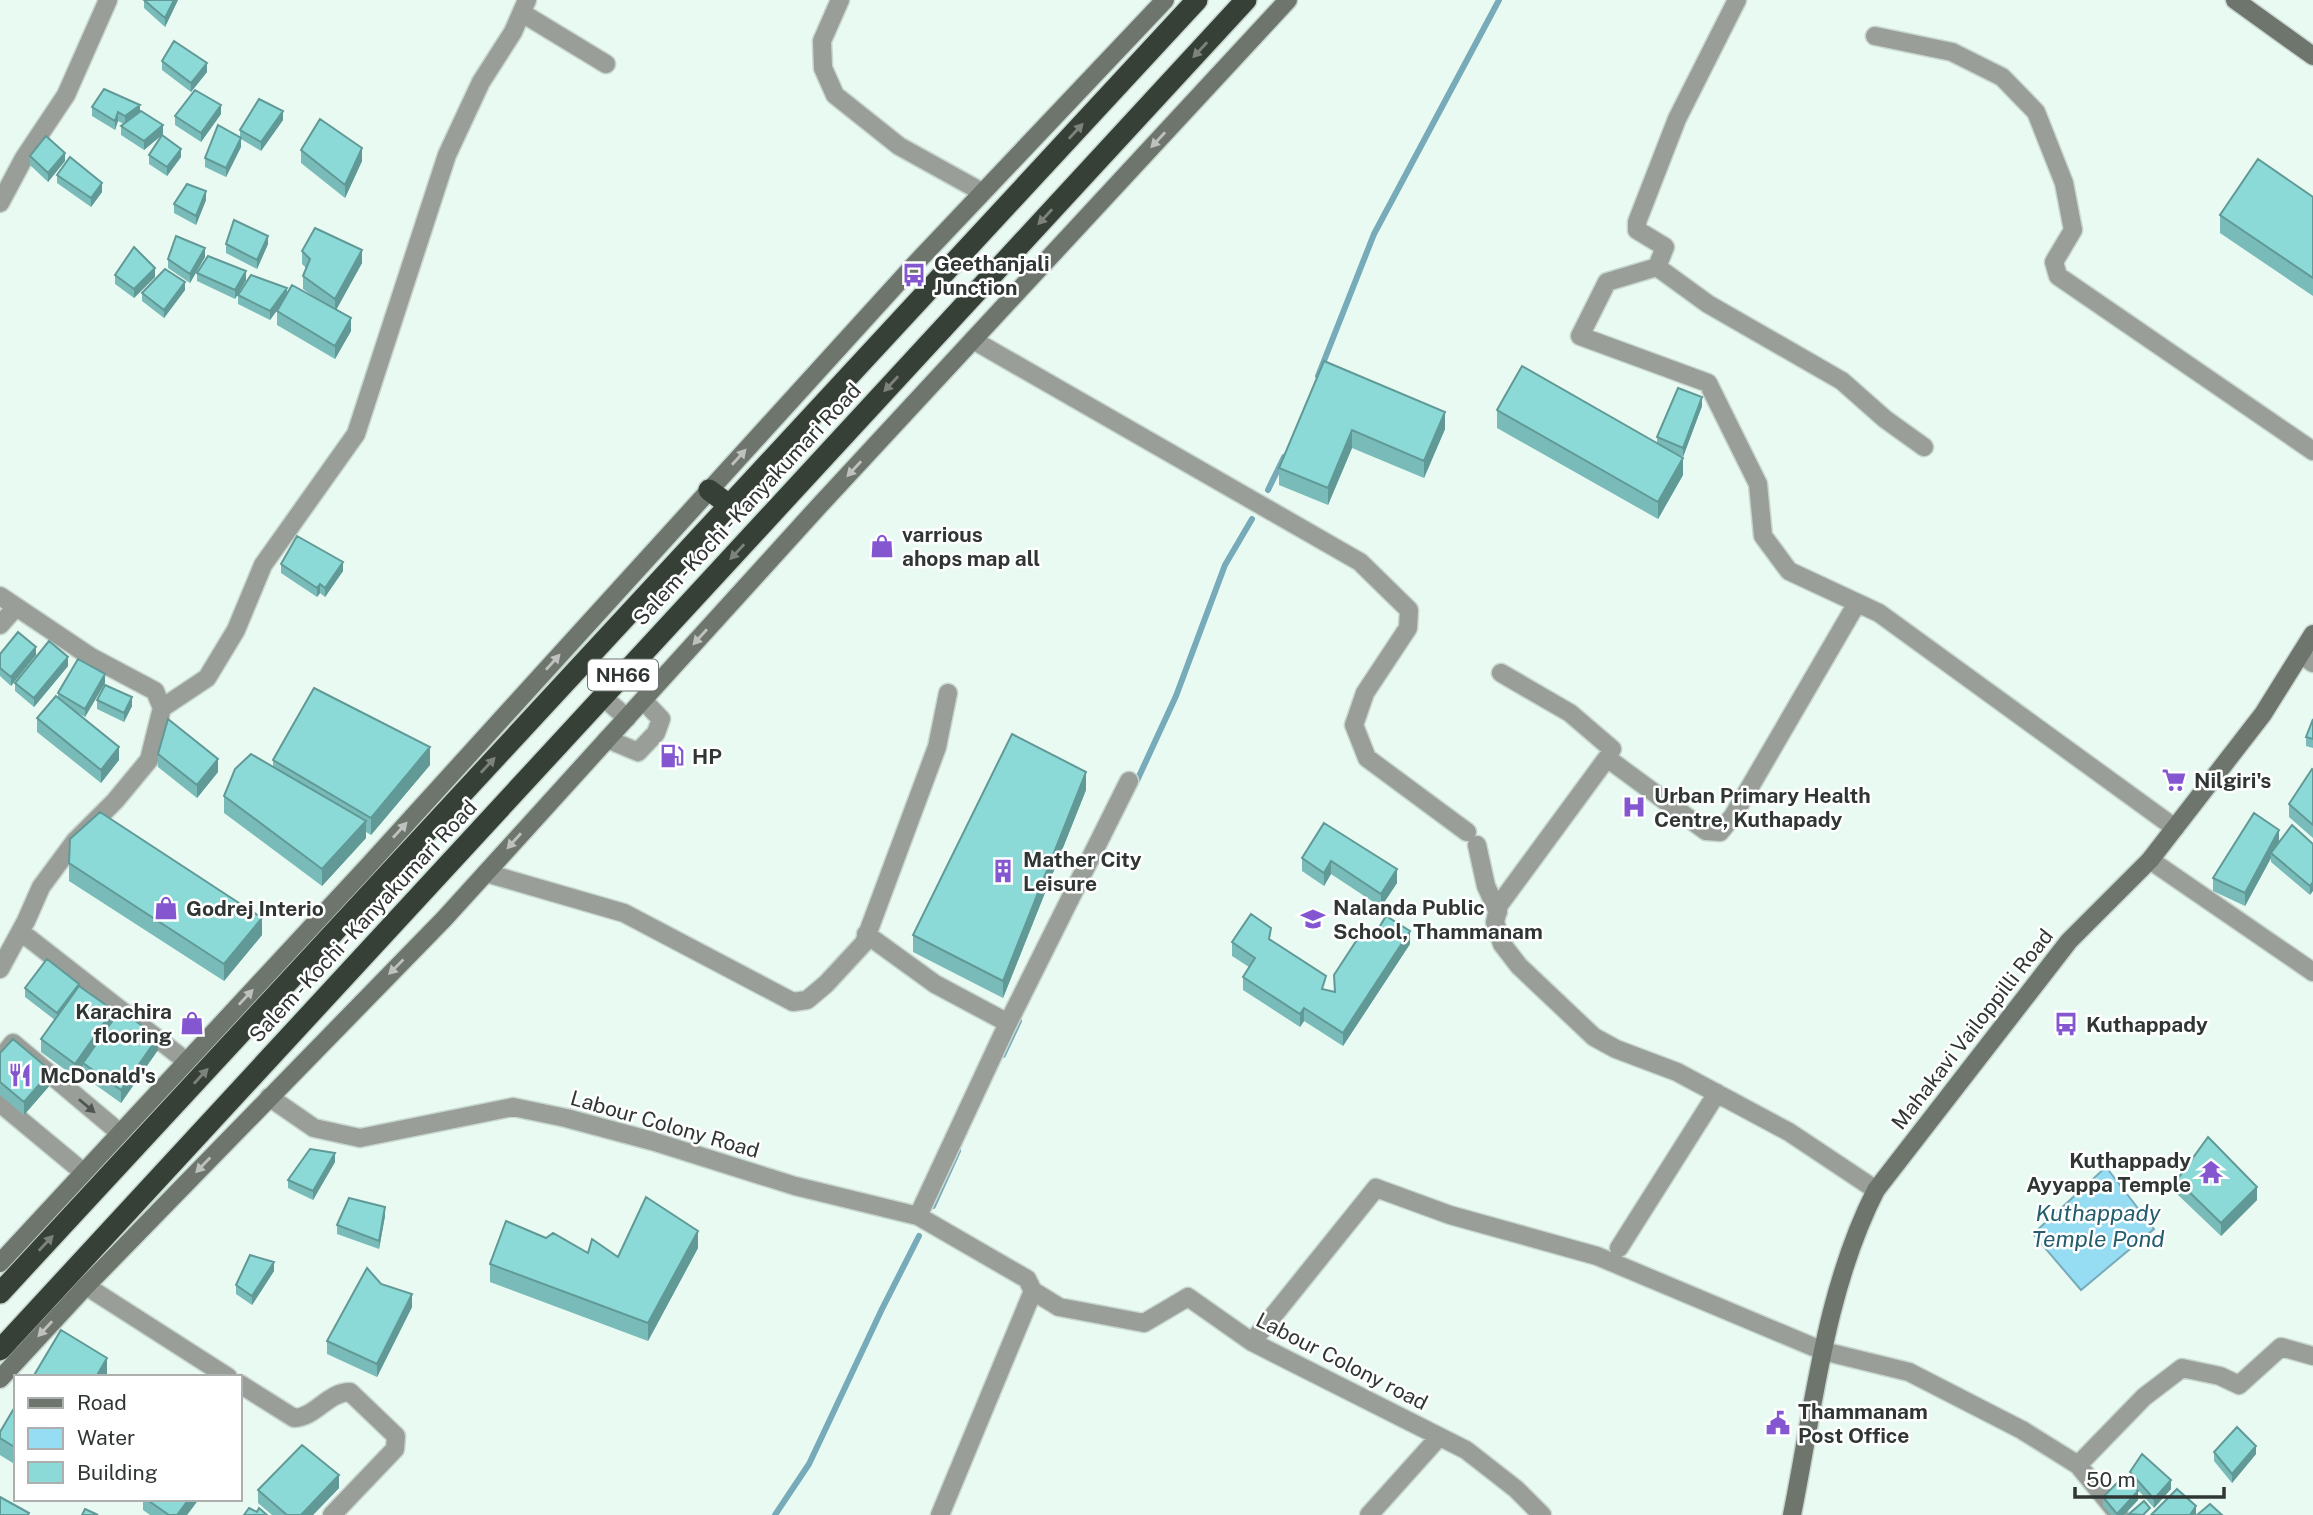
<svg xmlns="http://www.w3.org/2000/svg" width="2313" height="1515" viewBox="0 0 2313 1515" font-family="'Public Sans',sans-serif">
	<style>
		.water { fill: #96ddf3; stroke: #77abb9; stroke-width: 2 }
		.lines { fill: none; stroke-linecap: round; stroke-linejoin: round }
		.stream { stroke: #77abb9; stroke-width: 6 }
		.street-casing { stroke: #c7d7d0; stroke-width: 21 }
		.secondary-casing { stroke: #c7d7d0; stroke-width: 21 }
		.highway-casing { stroke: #c7d7d0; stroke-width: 24 }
		.street { stroke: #9a9e99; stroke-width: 18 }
		.secondary { stroke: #6e756d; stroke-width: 18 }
		.highway { stroke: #374036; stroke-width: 21 }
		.wall { fill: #78bbb9 }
		.shaded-wall { fill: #619996 }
		.building { fill: #8bdad7; stroke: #619996; stroke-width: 2 }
		.oneway { fill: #7d837c }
		.oneway2 { fill: #bec1bd }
		.oneway3 { fill: #4f5552 }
		.labels { text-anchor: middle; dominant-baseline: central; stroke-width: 5; stroke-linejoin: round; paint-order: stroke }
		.shield { fill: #fff; stroke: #6d7270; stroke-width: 2 }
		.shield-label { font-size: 19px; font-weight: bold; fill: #2f3633 }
		.poi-label { font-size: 21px; font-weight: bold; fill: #2f3633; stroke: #fff; text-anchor: start }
		.street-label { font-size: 21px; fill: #2f3633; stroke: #fff }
		.water-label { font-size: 23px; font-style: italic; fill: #245d6d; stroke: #fff }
	</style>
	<rect width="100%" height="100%" fill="#e8faf2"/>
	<path class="water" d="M2106,1167L2154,1229L2081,1290L2033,1234Z"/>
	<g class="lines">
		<path class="stream" d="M1318,376L1374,234L1499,0
			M1268,490L1284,457
			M1135,785L1176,696L1225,565L1252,519
			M1003,1055L1019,1021
			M933,1206L958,1151
			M775,1515L809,1464L882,1309L919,1236"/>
		<g class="street-casing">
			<path id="street" d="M840,0L822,41L823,68L835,95L899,146L982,192
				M1737,0L1677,119L1637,222V230L1665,247L1657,267L1708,304L1842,381L1885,419L1924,447
				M522,13L606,64
				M1875,36L1952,52L2002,77L2036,112L2064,183L2073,230L2054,262L2058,276L2313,451
				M0,203L24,158L66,95L108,0
				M1657,267L1607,282L1580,336L1708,383L1758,484L1763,536L1789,571L1879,613L2175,828
				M973,340L1360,562L1409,610L1408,628L1365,693L1354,725L1367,758L1467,832
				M0,596L91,657L155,691L162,708L149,760L115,801L75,841L41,887L26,921L0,969
				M0,625L16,607
				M2301,655L2313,663
				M1501,673L1570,713L1612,749L1607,758L1499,905L1495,922L1502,944L1519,966L1594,1037L1616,1049L1677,1072L1789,1132L1876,1190
				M603,697L627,718
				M162,708L207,678L236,630L263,565L356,434L447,155L481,82L513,32L527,0
				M607,739L638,752L656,733L661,719L643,700
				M1607,758L1706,831L1720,832L1733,816L1857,603
				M1477,845L1486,886L1498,912
				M2150,860L2313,972
				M486,873L624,913L793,1002L807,1000L826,984L864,943L937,747L948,693
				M21,932L186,1061
				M866,934L935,984L1008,1023L1129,781
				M0,1059L13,1043L120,1133
				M269,1097L314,1128L360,1138L513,1107L566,1118L652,1141L795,1186L918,1216L1027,1279L1033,1291
				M0,1103L83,1172
				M918,1216L1008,1023
				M1619,1248L1717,1093
				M86,1286L228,1377
				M1033,1291L1059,1307L1144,1323L1188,1297L1252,1342L1466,1450L1516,1489L1542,1515
				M1252,1342L1376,1188L1450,1215L1597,1256L1823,1351L1909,1372L2022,1430L2078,1465L2144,1397L2182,1368L2220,1376L2239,1385L2281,1347L2313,1356
				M240,1384L294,1418C316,1417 328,1392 350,1392L396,1436L395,1449L332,1515
				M2078,1465L2119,1515
				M940,1515L1033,1291
				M1369,1515L1439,1437"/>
		</g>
		<g class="secondary-casing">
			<path id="secondary" d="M2235,0L2313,56
				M0,1263L368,866L915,264L1165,0
				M0,1379L86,1286L444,919L819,506L1288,0
				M1792,1515C1814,1406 1825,1290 1876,1190L2069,941L2150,860L2263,714L2313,634"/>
		</g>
		<g class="highway-casing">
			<path id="highway" d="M709,490L729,505
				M0,1293L1197,0
				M0,1350L1246,0"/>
		</g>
		<use href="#street" class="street"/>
		<use href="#secondary" class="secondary"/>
		<use href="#highway" class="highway"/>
	</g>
	<path class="wall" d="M144,0H178L165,27L144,8Z
		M162,61L207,72L191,92L162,70Z
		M92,107L140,112L163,134L162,135L181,157L167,176L149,164V155L162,135L144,150L121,135V126L124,124L118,121L115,130L92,116Z
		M221,114L201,142L175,125V116Z
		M283,120L261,151L241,139V147L226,177L205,167V158L240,137V130Z
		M301,150L362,161L345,198L301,163Z
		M30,156L65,161L48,182L30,165Z
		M57,175L102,192L91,207L57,183Z
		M2313,197V296L2220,233V215Z
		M206,200L196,225L174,213V204Z
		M226,244H268L257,269L226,253Z
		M302,251L362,263L336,310L351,331L335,359L277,325V311L280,306L270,320L238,304V295H287L318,300L303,289V276L306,268L302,264Z
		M205,257L190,283L168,268V259Z
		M197,273L246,280L235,299L197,281Z
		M115,275L155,277L134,298L115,284Z
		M185,290L164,318L142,301V293Z
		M1324,361L1445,429L1424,478L1352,448L1328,505L1279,485V468Z
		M1702,406L1683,457L1676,454L1683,475L1658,519L1497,428V410L1657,443V437Z
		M281,564L343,571L325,597L320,593L317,597L281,573Z
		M0,654L36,655L11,686L0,676Z
		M68,666L34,707L15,691V683Z
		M105,683L85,717L76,712L119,760L101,783L37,732V718L58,698V693Z
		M97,700L132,706L124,722L97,709Z
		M2313,719V748L2306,746V737Z
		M158,754L218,772L197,798L158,767Z
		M273,760L430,765L371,835L366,832V838L322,886L224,813V796L273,767Z
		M2313,770V838L2289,817V804Z
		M1086,790L1003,998L913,952V935Z
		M1324,823L1397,883L1381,907L1331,874L1324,886L1302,871V858Z
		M2279,843L2313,844L2310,895L2271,862V858L2245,906L2213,891V878Z
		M69,863L262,935L224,981L69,881Z
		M1374,936L1410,944L1343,1046L1304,1021L1300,1027L1243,990V977L1249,967L1232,956V942L1271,940L1325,990L1334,992V975Z
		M79,986L113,1020L158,1050L121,1103L83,1076V1066L75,1077L41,1052V1039L55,1020L25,997V988Z
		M0,1053L51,1084L24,1115L0,1095Z
		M335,1162L313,1200L288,1188V1180Z
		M2177,1180L2257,1200L2221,1236L2177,1194Z
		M385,1216L379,1249L337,1234V1225Z
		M546,1238L588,1253L618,1257L698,1248L648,1341L490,1282V1264Z
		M274,1271L252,1305L236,1294V1285Z
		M381,1284L412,1307L377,1377L327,1354V1341Z
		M16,1405V1465L0,1455V1432Z
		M2214,1452L2256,1454L2232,1483L2214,1461Z
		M2130,1472L2171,1489L2154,1508L2130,1481Z
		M339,1488L313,1515H272L258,1503V1490Z
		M2103,1497L2138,1500L2124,1515H2111L2103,1506Z
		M143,1499H199L187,1515H150L143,1510Z"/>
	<path class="shaded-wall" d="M174,0H178L165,27V18Z
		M207,63V72L191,92V83Z
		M140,105V114L125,125V116Z
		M221,105V114L201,142V133Z
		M283,111V120L261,151V142Z
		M118,112V121L115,130V121Z
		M163,125V134L144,150V141Z
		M241,138V147L226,177V168Z
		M362,148V161L345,198V185Z
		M181,149V157L167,176V167Z
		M65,153V161L48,182V173Z
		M102,183V192L91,207V198Z
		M206,191V200L196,225V216Z
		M268,236V244L257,269V260Z
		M205,248V257L190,283V274Z
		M362,250V263L335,312V299Z
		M155,268V277L134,298V289Z
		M246,271V280L235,299V290Z
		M185,282V290L164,318V310Z
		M287,288V297L270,320V311Z
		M351,318V331L335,359V346Z
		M1702,397V406L1683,457V448Z
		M1445,412V429L1424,478V461Z
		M1352,430V448L1328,505V488Z
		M1683,458V475L1658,519V502Z
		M343,562V571L325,597V588Z
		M320,584V593L317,597V588Z
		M36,647V655L11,686V677Z
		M68,657V666L34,707V698Z
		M105,674V683L85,717V709Z
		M132,697V706L124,722V713Z
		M119,747V760L101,783V770Z
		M430,747V765L371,835V818Z
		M218,759V772L197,798V785Z
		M1086,772V790L1003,998V981Z
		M366,821V838L322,886V869Z
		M2279,830V843L2271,853V858L2245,906V893Z
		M1331,861V874L1324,886V873Z
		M1397,869V883L1381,907V894Z
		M2313,882V891L2310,895V886Z
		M262,918V935L224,981V964Z
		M1410,931V944L1343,1046V1033Z
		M1304,1008V1021L1300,1027V1014Z
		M113,1010V1023L83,1063V1066L75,1077V1064Z
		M158,1037V1050L121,1103V1090Z
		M51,1071V1084L24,1115V1102Z
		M335,1153V1162L313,1200V1191Z
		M2257,1187V1200L2221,1236V1223Z
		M385,1207V1216L379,1249V1241Z
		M698,1231V1248L648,1341V1323Z
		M274,1262V1271L252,1305V1296Z
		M412,1294V1307L377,1377V1364Z
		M107,1358V1375L106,1377H96Z
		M2256,1446V1454L2232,1483V1474Z
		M339,1475V1488L313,1515H301Z
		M2171,1480V1489L2154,1508V1499Z
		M2138,1491V1500L2124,1515H2117Z
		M189,1499H199L187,1515H177Z
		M2196,1506V1515H2190Z"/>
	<path class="building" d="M144,0H174L165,18Z
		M174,41L207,63L191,83L162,61Z
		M104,89L140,105L125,116L118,112L115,121L92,107Z
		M195,90L221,105L201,133L175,116Z
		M259,99L283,111L261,142L240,130Z
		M141,111L163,125L144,141L121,126Z
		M320,119L362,148L345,185L301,150Z
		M218,125L241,138L226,168L205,158Z
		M162,135L181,149L167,167L149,155Z
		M46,136L65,153L48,173L30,156Z
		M70,157L102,183L91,198L57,175Z
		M2258,159L2313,197V278L2220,215Z
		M187,184L206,191L196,216L174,204Z
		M234,220L268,236L257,260L226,244Z
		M315,228L362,250L335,299L303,276L310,259L302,251Z
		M176,236L205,248L190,274L168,259Z
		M134,247L155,268L134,289L115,275Z
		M208,256L246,271L235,290L197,273Z
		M165,269L185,282L164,310L142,293Z
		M251,275L287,288L270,311L238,295Z
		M292,285L351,318L335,346L277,311Z
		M1324,361L1445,412L1424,461L1352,430L1328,488L1279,468Z
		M1522,366L1683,458L1658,502L1497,410Z
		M1678,388L1702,397L1683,448L1657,437Z
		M297,536L343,562L325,588L320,584L317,588L281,564Z
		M18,632L36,647L11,677L0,668V654Z
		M49,641L68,657L34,698L15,683Z
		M78,659L105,674L85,709L58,693Z
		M105,685L132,697L124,713L97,700Z
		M314,688L430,747L371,818L273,760Z
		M56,696L119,747L101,770L37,718Z
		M168,719L218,759L197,785L158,754Z
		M2313,719V739L2306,737Z
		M1012,734L1086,772L1003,981L913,935Z
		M251,754L366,821L322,869L224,796L235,769Z
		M2312,769L2313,770V825L2289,804Z
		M100,812L262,918L224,964L69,863L70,839Z
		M2254,813L2279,830L2245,893L2213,878Z
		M1324,823L1397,869L1381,894L1331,861L1324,873L1302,858Z
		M2292,825L2313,844V882L2310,886L2271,853Z
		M1251,914L1271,928L1269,939L1326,976L1322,989L1335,992L1334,975L1364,929L1374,936L1386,916L1410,931L1343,1033L1304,1008L1300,1014L1243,977L1255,958L1232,942Z
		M47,959L79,984L57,1013L25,988Z
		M79,986L113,1010L75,1064L41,1039Z
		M120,1010L158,1037L121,1090L83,1063Z
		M13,1039L51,1071L24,1102L0,1082V1053Z
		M2208,1137L2257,1187L2221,1223L2177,1180Z
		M310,1149L335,1153L313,1191L288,1180Z
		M646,1197L698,1231L648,1323L490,1264L506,1221L546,1238L553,1233L588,1253L592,1239L618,1257Z
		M349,1198L385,1207L379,1241L337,1225Z
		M250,1255L274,1262L252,1296L236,1285Z
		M367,1268L381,1284L412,1294L377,1364L327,1341Z
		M61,1330L107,1358L96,1377H33Z
		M16,1405V1448L0,1438V1432Z
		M2237,1427L2256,1446L2232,1474L2214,1452Z
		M302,1445L339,1475L301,1515H287L258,1490Z
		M2142,1454L2171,1480L2154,1499L2130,1472Z
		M2124,1476L2138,1491L2117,1514L2103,1497Z
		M2177,1489L2196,1506L2190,1515H2151Z
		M0,1497L29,1513L28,1515H0Z
		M146,1499H189L177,1515H169Z
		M2144,1501L2150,1508L2143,1515L2129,1514Z
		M2210,1504L2222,1515H2197Z
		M249,1508L257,1512L259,1508L267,1515H244Z
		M85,1509L98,1515H82Z"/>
	<defs><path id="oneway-solid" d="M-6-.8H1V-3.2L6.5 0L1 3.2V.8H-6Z" transform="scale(1.75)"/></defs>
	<g class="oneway">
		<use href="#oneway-solid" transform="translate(1200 50) rotate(133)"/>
		<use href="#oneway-solid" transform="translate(1076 131) rotate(-47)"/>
		<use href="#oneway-solid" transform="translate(1045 217) rotate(133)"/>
		<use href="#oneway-solid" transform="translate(891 384) rotate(133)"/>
		<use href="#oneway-solid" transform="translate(737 552) rotate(133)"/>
		<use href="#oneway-solid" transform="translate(488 765) rotate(-47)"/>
		<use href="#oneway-solid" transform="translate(201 1076) rotate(-47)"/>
		<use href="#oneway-solid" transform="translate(46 1243) rotate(-47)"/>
	</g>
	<g class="oneway2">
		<use href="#oneway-solid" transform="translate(1158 140) rotate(133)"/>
		<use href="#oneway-solid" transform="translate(739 457) rotate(-48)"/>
		<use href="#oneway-solid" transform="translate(854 469) rotate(133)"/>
		<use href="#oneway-solid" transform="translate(700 637) rotate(132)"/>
		<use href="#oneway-solid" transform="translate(553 662) rotate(-48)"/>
		<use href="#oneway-solid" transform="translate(400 830) rotate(-48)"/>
		<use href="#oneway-solid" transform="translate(514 841) rotate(132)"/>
		<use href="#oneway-solid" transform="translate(396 967) rotate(135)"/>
		<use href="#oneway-solid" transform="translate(246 997) rotate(-47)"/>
		<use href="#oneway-solid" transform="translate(203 1165) rotate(134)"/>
		<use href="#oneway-solid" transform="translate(45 1329) rotate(133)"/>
	</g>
	<use class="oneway3" href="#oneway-solid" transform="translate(87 1106) rotate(40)"/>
	<defs>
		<g id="bus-bare" transform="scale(1.89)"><path d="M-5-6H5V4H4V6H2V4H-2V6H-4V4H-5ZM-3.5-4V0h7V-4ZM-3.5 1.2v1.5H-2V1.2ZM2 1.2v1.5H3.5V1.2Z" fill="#8457d1" stroke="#fff" stroke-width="2.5" paint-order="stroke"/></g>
		<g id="shop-bare" transform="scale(1.89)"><path d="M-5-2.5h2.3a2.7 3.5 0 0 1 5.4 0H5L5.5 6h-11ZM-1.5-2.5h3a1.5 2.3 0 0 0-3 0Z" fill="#8457d1" stroke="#fff" stroke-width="2.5" paint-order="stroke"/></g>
		<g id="fuel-bare" transform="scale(1.89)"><path d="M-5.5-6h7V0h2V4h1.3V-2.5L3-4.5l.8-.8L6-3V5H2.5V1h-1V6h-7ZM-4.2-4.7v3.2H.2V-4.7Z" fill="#8457d1" stroke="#fff" stroke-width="2.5" paint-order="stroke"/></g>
		<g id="supermarket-bare" transform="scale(1.89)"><path d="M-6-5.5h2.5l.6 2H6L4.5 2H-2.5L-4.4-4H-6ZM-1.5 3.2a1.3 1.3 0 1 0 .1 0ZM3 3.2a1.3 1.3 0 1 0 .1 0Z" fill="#8457d1" stroke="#fff" stroke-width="2.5" paint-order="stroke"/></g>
		<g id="hospital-bare" transform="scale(1.89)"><path d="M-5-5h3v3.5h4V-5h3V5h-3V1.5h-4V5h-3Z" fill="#8457d1" stroke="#fff" stroke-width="2.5" paint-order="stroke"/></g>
		<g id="building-bare" transform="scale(1.89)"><path d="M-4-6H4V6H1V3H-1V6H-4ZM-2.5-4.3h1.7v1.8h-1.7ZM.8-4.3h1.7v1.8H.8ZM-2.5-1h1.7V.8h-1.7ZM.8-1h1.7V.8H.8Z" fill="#8457d1" stroke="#fff" stroke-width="2.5" paint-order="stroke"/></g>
		<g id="school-bare" transform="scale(1.89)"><path d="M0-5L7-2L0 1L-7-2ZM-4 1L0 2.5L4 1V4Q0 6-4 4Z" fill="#8457d1" stroke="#fff" stroke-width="2.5" paint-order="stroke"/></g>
		<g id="restaurant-bare" transform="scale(1.89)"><path d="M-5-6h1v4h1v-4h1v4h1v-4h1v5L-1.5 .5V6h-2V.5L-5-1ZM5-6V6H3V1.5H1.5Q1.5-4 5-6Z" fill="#8457d1" stroke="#fff" stroke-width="2.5" paint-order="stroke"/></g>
		<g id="temple-bare" transform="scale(1.89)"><path d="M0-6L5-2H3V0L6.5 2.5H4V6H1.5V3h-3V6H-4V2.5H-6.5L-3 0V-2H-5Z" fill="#8457d1" stroke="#fff" stroke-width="2.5" paint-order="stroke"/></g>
		<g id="civic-bare" transform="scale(1.89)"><path d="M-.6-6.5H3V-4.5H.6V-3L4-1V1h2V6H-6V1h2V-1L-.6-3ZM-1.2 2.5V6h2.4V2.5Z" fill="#8457d1" stroke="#fff" stroke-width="2.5" paint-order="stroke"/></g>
	</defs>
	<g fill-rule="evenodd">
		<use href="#bus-bare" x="914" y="275"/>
		<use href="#shop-bare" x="882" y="546"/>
		<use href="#fuel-bare" x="672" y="756"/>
		<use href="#supermarket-bare" x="2174" y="780"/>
		<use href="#hospital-bare" x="1634" y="807"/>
		<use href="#building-bare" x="1003" y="871"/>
		<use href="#shop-bare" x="166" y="908"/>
		<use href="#school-bare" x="1313" y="919"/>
		<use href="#shop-bare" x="192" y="1023"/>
		<use href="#bus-bare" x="2066" y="1024"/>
		<use href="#restaurant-bare" x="20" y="1075"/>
		<use href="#temple-bare" x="2211" y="1172"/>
		<use href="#civic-bare" x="1778" y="1423"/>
	</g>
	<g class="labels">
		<rect class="shield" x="588" y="659.5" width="70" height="31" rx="5"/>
		<g class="shield-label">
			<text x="623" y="675">NH66</text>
		</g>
		<g class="poi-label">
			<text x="934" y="263">Geethanjali<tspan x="934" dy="24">Junction</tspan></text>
			<text x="902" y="534">varrious<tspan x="902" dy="24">ahops map all</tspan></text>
			<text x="692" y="756">HP</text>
			<text x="2194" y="780">Nilgiri's</text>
			<text x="1654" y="795">Urban Primary Health<tspan x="1654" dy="24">Centre, Kuthapady</tspan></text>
			<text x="1023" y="859">Mather City<tspan x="1023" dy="24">Leisure</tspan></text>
			<text x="1333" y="907">Nalanda Public<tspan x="1333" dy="24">School, Thammanam</tspan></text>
			<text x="186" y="908">Godrej Interio</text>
			<text x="172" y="1011" text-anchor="end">Karachira<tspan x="172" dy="24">flooring</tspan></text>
			<text x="2086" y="1024">Kuthappady</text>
			<text x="40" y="1075">McDonald's</text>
			<text x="2191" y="1160" text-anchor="end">Kuthappady<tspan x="2191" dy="24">Ayyappa Temple</tspan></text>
			<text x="1798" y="1411">Thammanam<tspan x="1798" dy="24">Post Office</tspan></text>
		</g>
		<g class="street-label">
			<text transform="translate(747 504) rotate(-47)">Salem - Kochi - Kanyakumari Road</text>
			<text transform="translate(363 921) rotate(-47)">Salem - Kochi - Kanyakumari Road</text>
			<text transform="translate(1972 1029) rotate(-52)">Mahakavi Vailoppilli Road</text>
			<text transform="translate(665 1124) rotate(16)">Labour Colony Road</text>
			<text transform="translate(1342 1361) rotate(27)">Labour Colony road</text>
		</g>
		<g class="water-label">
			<text x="2098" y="1212">Kuthappady<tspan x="2098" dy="26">Temple Pond</tspan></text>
		</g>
	</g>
	<rect x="14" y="1375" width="228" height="126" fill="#ffffff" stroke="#acafad" stroke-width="2"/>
	<rect x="28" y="1398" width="35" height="10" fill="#6e756d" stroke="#acafad" stroke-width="2"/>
	<text x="77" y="1410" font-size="21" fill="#2f3633">Road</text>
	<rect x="28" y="1428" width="35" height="21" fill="#96ddf3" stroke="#acafad" stroke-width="2"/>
	<text x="77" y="1445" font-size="21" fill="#2f3633">Water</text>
	<rect x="28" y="1462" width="35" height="21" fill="#8bdad7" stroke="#acafad" stroke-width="2"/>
	<text x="77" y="1480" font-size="21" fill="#2f3633">Building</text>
	<path d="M2075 1487v10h149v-10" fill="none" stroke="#2f3633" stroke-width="3.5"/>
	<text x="2086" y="1487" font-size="21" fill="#2f3633" stroke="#ffffff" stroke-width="5" paint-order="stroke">50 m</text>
</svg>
